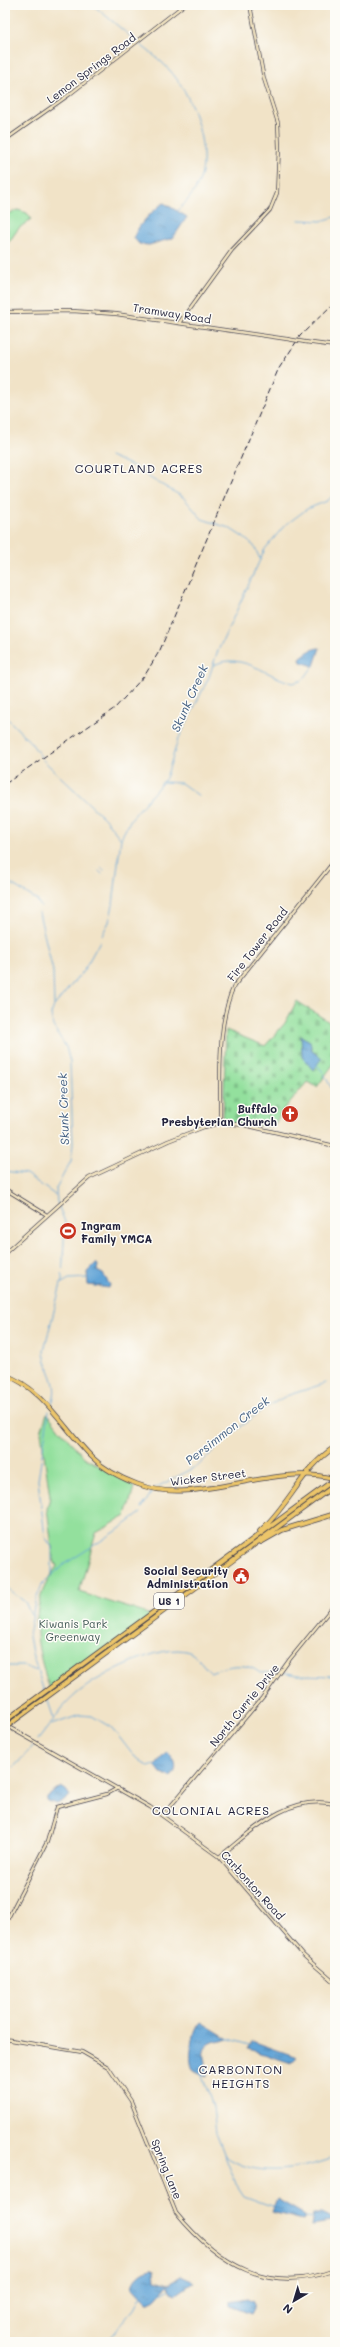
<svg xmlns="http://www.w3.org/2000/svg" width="340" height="2347" viewBox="0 0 340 2347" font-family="Mali,sans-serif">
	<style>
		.cemetery { fill: url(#cemetery-stones); stroke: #5a816c }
		.green { fill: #93e09d; stroke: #5a816c }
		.water { fill: url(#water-ripples); stroke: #436489 }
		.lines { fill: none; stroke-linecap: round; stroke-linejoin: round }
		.stream { stroke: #64a5d7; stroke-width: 1 }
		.secondary-casing { stroke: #413f50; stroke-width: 4 }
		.primary-casing { stroke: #413f50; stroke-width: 5 }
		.highway-casing { stroke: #413f50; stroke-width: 5.5 }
		.secondary { stroke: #f7e8c3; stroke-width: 2.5 }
		.primary { stroke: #ecc569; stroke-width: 3.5 }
		.highway { stroke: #ecc569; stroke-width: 4 }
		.rail { stroke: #22223b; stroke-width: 1; stroke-dasharray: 6 3; stroke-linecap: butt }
		.secondary-bridge-casing { stroke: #413f50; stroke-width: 4; stroke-linecap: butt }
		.highway-bridge-casing { stroke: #413f50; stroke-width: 5.5; stroke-linecap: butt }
		.secondary-bridge { stroke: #f7e8c3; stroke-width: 2.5 }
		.highway-bridge { stroke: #ecc569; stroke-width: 4 }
		.labels { text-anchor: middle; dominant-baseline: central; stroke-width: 3; stroke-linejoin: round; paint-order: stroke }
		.shield { fill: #fdfcf7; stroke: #646373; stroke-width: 1 }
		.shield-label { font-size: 10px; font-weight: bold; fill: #22223b }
		.street-label { font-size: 11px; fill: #22223b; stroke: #fdfcf7 }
		.poi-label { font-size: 11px; font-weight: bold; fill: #22223b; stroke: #fdfcf7; text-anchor: end }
		.park-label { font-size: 11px; fill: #445b58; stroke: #fdfcf7 }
		.neighbourhood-label { font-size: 12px; letter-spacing: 1px; fill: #22223b; stroke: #fdfcf7 }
		.water-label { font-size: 12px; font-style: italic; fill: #405d81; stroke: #fdfcf7 }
	</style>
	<defs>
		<pattern id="cemetery-stones" width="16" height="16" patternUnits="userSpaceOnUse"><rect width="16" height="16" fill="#93e09d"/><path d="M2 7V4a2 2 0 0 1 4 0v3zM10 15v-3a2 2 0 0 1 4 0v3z" fill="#7ec088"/></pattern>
		<pattern id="water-ripples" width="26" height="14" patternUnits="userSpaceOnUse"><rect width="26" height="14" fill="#64a5d7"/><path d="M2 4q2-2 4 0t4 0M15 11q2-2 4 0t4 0" fill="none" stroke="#5286b0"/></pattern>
	</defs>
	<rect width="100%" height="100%" fill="#fdfcf7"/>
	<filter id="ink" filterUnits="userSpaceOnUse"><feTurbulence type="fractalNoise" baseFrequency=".025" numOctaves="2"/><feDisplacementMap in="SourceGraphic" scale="8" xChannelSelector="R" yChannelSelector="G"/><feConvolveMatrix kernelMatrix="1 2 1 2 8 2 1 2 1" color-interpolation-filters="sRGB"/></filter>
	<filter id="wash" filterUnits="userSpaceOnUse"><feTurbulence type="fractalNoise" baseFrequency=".012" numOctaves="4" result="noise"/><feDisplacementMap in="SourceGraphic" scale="16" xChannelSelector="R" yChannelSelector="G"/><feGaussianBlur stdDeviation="0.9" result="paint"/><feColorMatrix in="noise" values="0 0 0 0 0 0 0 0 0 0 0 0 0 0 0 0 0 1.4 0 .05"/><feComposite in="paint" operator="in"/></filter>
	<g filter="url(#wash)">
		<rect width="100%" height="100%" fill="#f1e3c7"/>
		<path class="cemetery" d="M297,1001L335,1026V1062L317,1087L307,1082L283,1110L273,1127L223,1121L226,1030L265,1046L285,1023Z"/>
		<path class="green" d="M18,210L27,213L31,219L18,229L9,242L5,239L8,230L5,228V215Z
			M47,1413L59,1429L84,1457L134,1487L126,1516L96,1533L79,1592L154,1616L50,1690C40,1658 31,1629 41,1596C44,1586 51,1575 57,1566L54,1561L47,1509L50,1497L41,1432Z"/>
		<path class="water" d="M164,203L187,217L173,238L149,245L139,244L134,238C135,228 155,208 164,203Z
			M320,648L314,666L301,662L300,658C306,653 312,648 320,648Z
			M301,1036L310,1041L312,1051L322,1058L313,1070L302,1057Z
			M96,1263L98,1265L97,1271L103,1274L110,1285L109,1288L88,1285L87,1272Z
			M167,1752C176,1759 179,1769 171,1777L161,1773L155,1765Z
			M61,1787L66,1790L70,1796L57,1804L47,1801V1797Z
			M201,2022L227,2038C222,2041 216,2040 211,2043C196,2052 209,2064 207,2076C203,2074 196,2072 193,2069C187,2059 193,2030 201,2022Z
			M252,2041L297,2057L291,2063L249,2049Z
			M277,2199L305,2215L303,2220L272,2212Z
			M313,2214H321L331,2219V2222L311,2225Z
			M152,2269L154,2271L155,2280L168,2284L181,2276L194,2282L177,2294L172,2292L168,2285L157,2298L147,2303L133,2288C133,2278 143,2270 152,2269Z
			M248,2298L254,2301V2308L251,2314L230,2306V2301Z"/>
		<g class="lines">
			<path class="stream" d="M93,5L136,41
				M138,43C151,53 166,64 176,78C193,99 209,149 201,176C197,190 187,202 177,211
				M299,220L321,221L335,217
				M110,456L135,467L150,478L183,497L202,519L229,528L243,537L254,546L260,559
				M214,665C241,651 268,677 293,683L303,680L314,665
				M5,716L31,743L42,758
				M43,760L105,819L120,838
				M163,782L181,783L199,796
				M101,868L104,870
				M99,871L102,874
				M5,880L37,900L41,907
				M39,913L53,971L54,1005
				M102,935L109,922L113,905L121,838L131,819L166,778L178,740L209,677L217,653L265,549L284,526L307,509L327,501L335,494
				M317,1065L323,1072L335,1095
				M5,1171L26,1174L55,1195
				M62,1283L69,1279L87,1278
				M333,1383L335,1384
				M51,1405C62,1384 45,1371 44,1350L62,1280L65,1222L57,1202L56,1188L71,1161L73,1144L70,1062L66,1047L53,1026L51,1014L54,1006L84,970L100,941
				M49,1411L38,1480L45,1537L52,1547V1574
				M155,1488L198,1466L222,1442L263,1409L286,1396L326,1383
				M142,1508L153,1490
				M5,1587L25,1602L31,1615
				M5,1666H24L37,1671
				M282,1672L297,1675L335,1676
				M44,1692L32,1653L29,1636L35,1602L42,1585L63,1565L115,1532L141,1513
				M54,1719C61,1709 70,1699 79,1692C100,1675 162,1642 189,1652C198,1656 203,1666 210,1672C227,1666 246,1661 260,1673L279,1672
				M51,1725L80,1715L92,1716L112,1728L133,1755L149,1767L155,1765
				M38,1740L54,1719L47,1698
				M14,1767L34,1745
				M5,1772L7,1771
				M226,2038L250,2045
				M201,2072L213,2107L216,2133L236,2184L244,2196L274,2207
				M224,2155C254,2179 297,2170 330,2159
				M305,2217L313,2218
				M161,2293L169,2290
				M106,2342L134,2309L141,2296"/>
		</g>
	</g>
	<g filter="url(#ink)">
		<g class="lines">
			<g class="secondary-casing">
				<path id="secondary" d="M5,140L70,94L184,5
					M5,312L72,311L116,314L287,339
					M179,323L232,250L270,210L277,193L279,148L278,123L264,79L250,5
					M305,342L335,346
					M220,1124C221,1080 216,1025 234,986L335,860
					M5,1189L47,1215
					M5,1253L89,1178L168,1141L204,1127L221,1123L244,1125L335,1146
					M5,1725L150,1807L219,1857L304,1956L335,1983
					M163,1815L262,1698L290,1659L335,1604
					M219,1857C253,1830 287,1794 335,1804
					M5,1924L47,1842L57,1807L107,1794L118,1788
					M5,2039L82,2052L108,2067L131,2101L176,2213C218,2264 268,2295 335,2270"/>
			</g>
			<g class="primary-casing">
				<path id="primary" d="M5,1375C44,1388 64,1430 93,1458C104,1469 121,1478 137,1484C198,1508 270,1461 335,1479"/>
			</g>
			<g class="highway-casing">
				<path id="highway" d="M260,1531C288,1507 303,1467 335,1447
					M261,1542L282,1530L335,1514
					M5,1721L335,1479
					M14,1721L335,1485"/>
			</g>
			<use href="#secondary" class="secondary"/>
			<use href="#primary" class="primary"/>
			<use href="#highway" class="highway"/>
			<path class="rail" d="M5,784L115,708L145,675L160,650L278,370L300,336L335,302"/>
			<g class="secondary-bridge-casing">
				<path id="secondary-bridge" d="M287,339L305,342"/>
			</g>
			<g class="highway-bridge-casing">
				<path id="highway-bridge" d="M5,1728L14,1721"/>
			</g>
			<use href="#secondary-bridge" class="secondary-bridge"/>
			<use href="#highway-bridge" class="highway-bridge"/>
		</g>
	</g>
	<defs>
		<g id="church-disc" transform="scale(0.9)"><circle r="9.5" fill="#c8321e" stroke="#fdfcf7"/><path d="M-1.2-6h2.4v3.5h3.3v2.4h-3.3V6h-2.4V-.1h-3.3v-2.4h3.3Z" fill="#fff"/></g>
		<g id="stadium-disc" transform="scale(0.9)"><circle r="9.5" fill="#c8321e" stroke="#fdfcf7"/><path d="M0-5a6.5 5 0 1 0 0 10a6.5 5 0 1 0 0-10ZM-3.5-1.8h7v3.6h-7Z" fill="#fff"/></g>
		<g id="civic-disc" transform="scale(0.9)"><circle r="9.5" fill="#c8321e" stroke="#fdfcf7"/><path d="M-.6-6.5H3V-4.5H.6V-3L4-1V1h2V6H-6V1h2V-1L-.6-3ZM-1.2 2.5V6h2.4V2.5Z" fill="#fff"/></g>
	</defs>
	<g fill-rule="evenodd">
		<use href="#church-disc" x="290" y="1114"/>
		<use href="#stadium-disc" x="68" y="1231"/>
		<use href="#civic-disc" x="241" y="1576"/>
	</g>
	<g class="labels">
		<rect class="shield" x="154" y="1593" width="30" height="16" rx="3"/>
		<g class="shield-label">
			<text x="169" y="1601">US 1</text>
		</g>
		<g class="street-label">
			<text transform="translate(91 68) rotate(-37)">Lemon Springs Road</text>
			<text transform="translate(172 313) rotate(9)">Tramway Road</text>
			<text transform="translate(257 944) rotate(-52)">Fire Tower Road</text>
			<text transform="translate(208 1477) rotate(-7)">Wicker Street</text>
			<text transform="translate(244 1705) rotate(-51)">North Currie Drive</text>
			<text transform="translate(253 1885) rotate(48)">Carbonton Road</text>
			<text transform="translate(167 2169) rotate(68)">Spring Lane</text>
		</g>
		<g class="poi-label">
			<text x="277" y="1108">Buffalo<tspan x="277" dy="13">Presbyterian Church</tspan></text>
			<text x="81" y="1225" text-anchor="start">Ingram<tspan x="81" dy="13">Family YMCA</tspan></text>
			<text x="228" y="1570">Social Security<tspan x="228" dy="13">Administration</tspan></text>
		</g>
		<g class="park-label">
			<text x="73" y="1623">Kiwanis Park<tspan x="73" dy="13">Greenway</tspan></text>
		</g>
		<g class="neighbourhood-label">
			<text x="139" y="468">COURTLAND ACRES</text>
			<text x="211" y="1810">COLONIAL ACRES</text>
			<text x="241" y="2069">CARBONTON<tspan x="241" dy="14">HEIGHTS</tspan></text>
		</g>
		<g class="water-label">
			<text transform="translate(189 698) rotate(-66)">Skunk Creek</text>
			<text transform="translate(63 1109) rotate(-92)">Skunk Creek</text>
			<text transform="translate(227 1430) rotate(-38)">Persimmon Creek</text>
		</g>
	</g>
	<rect width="340" height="2347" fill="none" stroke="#fdfcf7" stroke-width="20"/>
	<g transform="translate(294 2301) rotate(218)" stroke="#fdfcf7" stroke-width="3" paint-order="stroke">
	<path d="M0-3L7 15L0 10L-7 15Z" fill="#22223b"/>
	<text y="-6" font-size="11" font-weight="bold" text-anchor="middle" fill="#22223b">N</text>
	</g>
</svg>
